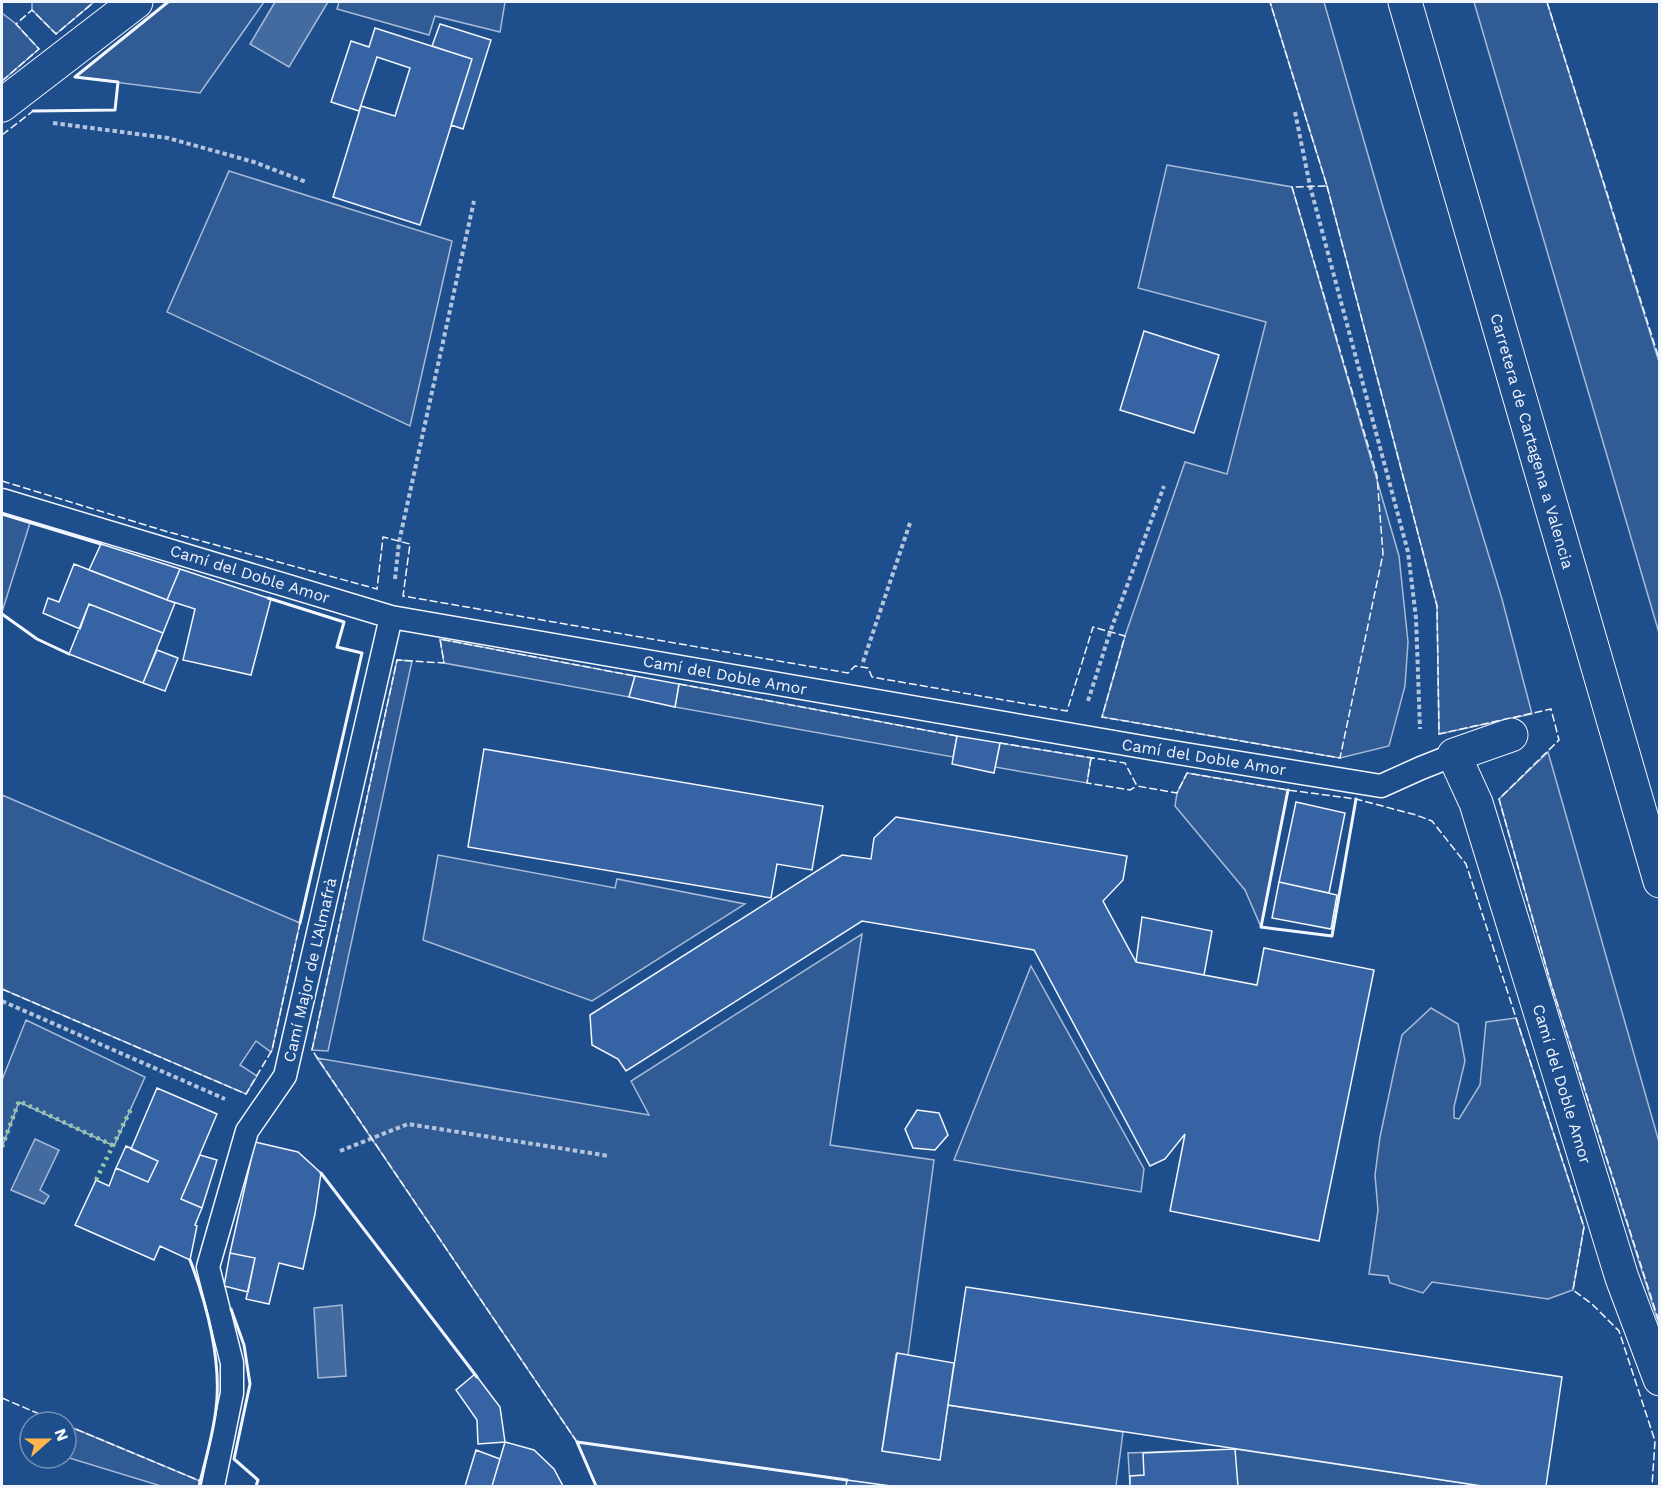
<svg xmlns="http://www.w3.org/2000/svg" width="1661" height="1488" viewBox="0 0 1661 1488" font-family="'Work Sans',sans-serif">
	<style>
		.built { fill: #305b95; stroke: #a8bbd7; stroke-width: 1.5 }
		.water { fill: #446ba0; stroke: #a8bbd7; stroke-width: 1.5 }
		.building { fill: #3563a3; stroke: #f2f6ff; stroke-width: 1.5 }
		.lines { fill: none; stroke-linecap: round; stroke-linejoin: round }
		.lane-casing { stroke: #f2f6ff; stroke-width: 25 }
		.street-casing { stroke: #f2f6ff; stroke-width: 35 }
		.highway-casing { stroke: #f2f6ff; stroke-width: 35 }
		.path { stroke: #b3c4dc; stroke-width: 4; stroke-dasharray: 4.5 3; stroke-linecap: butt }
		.lane { stroke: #1f4e8c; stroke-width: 22 }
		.street { stroke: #1f4e8c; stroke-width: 33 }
		.highway { stroke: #1f4e8c; stroke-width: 33 }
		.hedge { stroke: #97c8a6; stroke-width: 4.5; stroke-dasharray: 3 4.5; stroke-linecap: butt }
		.fence { stroke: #f2f6ff; stroke-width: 1.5; stroke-dasharray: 8 3; stroke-linecap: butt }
		.wall { stroke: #f2f6ff; stroke-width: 3 }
		.labels { text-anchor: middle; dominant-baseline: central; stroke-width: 4.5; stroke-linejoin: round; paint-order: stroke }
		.street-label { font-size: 16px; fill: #f2f6ff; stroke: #1f4e8c }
	</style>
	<rect width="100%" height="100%" fill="#1f4e8c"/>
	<path class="built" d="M32,2H94L56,34L32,10Z
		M168,2H264L200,93L75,77Z
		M339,2H505L500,32L435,16L429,35L337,9Z
		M1270,2H1324L1383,207L1502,599L1532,714L1439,734L1437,606L1327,186Z
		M1474,2H1547L1659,362V633Z
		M2,13L16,24L39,49L2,81Z
		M1167,165L1292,187L1399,556L1408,642L1405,686L1389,746L1340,758L1102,717L1125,636L1185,462L1227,474L1266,322L1138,288Z
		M229,171L452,241L410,426L167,312Z
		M2,514L30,523L2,612Z
		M440,639L635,676L629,697L444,663Z
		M397,660L412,661L328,1051L312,1050Z
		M679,684L957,736L953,757L675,707Z
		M1000,743L1091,758L1087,783L995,767Z
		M1548,752L1659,1142V1325L1551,984L1499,799Z
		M1187,773L1288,790L1261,927L1245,890L1175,806L1177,793Z
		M2,795L300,923L272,1050L271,1052L256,1041L240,1065L257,1076L246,1094L2,989Z
		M438,855L615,888L617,879L745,904L592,1001L423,940Z
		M862,934L830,1145L934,1160L908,1355L896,1354L882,1450L940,1460L948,1405L1123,1432L1116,1486H596L577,1442L317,1058L649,1115L631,1081Z
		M1031,966L1144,1169L1141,1192L954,1160Z
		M1431,1008L1458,1024L1465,1061L1454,1107V1118L1459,1119L1480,1085L1486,1022L1516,1018L1584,1227L1573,1290L1548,1299L1432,1282L1423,1293L1390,1283L1388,1276L1369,1274L1378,1210L1375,1175L1380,1137L1394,1071L1402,1035Z
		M26,1020L145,1077L114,1146L19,1102L2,1147V1080Z
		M66,1425L200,1481L199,1486H161L66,1457Z
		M1235,1449L1482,1486H1130L1128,1453Z"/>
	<path class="water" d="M275,2H328L289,67L250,44Z
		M35,1139L59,1150L40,1190L49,1196L44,1204L11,1190Z
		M342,1305L346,1376L318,1378L314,1308Z"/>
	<path class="building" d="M440,24L491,40L463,129L451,125L472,59L432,46Z
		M375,28L472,59L420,225L333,197L361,106L395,116L410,68L377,57L359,111L331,102L351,41L369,47Z
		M1144,331L1219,355L1194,433L1120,410Z
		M101,544L180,569L167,600L89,570Z
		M74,564L175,603L163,633L89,604L80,629L43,613L48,598L59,602Z
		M180,569L271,599L251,675L183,660L195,609L167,600Z
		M89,604L163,633L143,683L69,654Z
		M157,650L178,658L165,691L143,683Z
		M635,676L679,684L675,707L629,697Z
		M957,736L1000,743L994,773L952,764Z
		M484,749L823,806L812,870L777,864L771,898L468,847Z
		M1296,802L1345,813L1329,893L1279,882Z
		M896,817L1127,856L1123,880L1103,901L1136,962L1257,985L1264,948L1374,970L1319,1241L1170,1211L1185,1134L1165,1159L1150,1166L1034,950L862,921L626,1071L618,1059L592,1045L590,1015L842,855L871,859L874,838Z
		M1279,882L1337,895L1331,929L1272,918Z
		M1142,917L1212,931L1204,975L1136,962Z
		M157,1088L217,1114L181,1199L202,1208L195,1225L197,1226L190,1260L160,1246L154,1260L75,1225L96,1180L109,1186L116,1168L148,1182L158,1161L131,1149Z
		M917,1110L939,1113L948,1135L935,1150L913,1148L905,1129Z
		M255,1142L298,1152L321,1173L315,1214L303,1269L279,1263L269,1304L246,1299L255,1258L230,1253Z
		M126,1146L158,1161L148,1182L116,1168Z
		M200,1155L217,1160L202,1208L181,1199Z
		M230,1253L255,1258L248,1292L224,1286Z
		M966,1287L1562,1377L1546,1486H1482L948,1405Z
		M897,1353L954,1363L940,1460L882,1451Z
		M475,1374L500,1407L505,1442L478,1444L477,1420L456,1390Z
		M505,1442L534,1450L554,1469L563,1486H492Z
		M1235,1449L1238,1486H1130V1476L1144,1475L1143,1453Z
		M476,1450L500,1459L492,1486H465Z
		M847,1480L891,1486H846Z"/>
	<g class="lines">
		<g class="lane-casing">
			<path id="lane" d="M2,500L391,617L1166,751L1381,786L1421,768L1454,755
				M213,1486L232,1393V1363L208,1267L247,1131L285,1076L391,617"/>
		</g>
		<g class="street-casing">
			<path id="street" d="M2,105L136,2
				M1511,735L1454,755L1476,803L1622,1278L1660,1379"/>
		</g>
		<g class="highway-casing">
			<path id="highway" d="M1405,2L1660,881"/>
		</g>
		<path class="path" d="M1295,112L1310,186L1408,552L1416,618L1420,729
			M53,123L168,138L254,162L306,182
			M395,579L399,542L474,201
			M863,662L910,523
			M1088,701L1110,632L1164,486
			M2,1001L225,1099
			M340,1151L408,1124L609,1156"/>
		<use href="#lane" class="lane"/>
		<use href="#street" class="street"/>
		<use href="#highway" class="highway"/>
		<path class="hedge" d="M2,1147L19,1101L114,1146
			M96,1180L131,1109"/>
		<path class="fence" d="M1547,2L1660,362
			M2,81L39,49L16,24L32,10L56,34L94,2
			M2,135L33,111
			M1327,186L1437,606L1439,734L1551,709L1559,740L1499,799L1551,984L1660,1325
			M2,481L165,531L377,589L383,537L410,544L403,596L848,673L855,666L868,668L872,677L1067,711L1093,627L1125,636L1102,717L1340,758L1383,554L1377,476L1292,187L1327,186L1270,2
			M679,684L957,736
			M1000,743L1125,763L1137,786L1177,793L1187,773L1288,790L1356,799L1416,815L1432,821L1466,864L1584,1227L1573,1290L1592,1304L1619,1331L1655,1441L1652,1486
			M1091,758L1087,783L1130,790L1137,786
			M2,989L246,1094L272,1050L300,923
			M2,1398L58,1422
			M66,1425L200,1481
			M577,1442L312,1050L397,660L444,663L440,639L635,676"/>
		<path class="wall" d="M33,111L115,110L118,82L75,77L168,2
			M2,514L101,544
			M268,598L344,622L337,647L362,653L300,923
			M2,614L37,639L69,654
			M1288,790L1261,927L1332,936L1356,799
			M321,1173L477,1377
			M190,1260C207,1304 222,1362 216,1409C213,1435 205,1462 199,1486
			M231,1309L244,1345L250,1384L234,1459L258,1480L256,1486
			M596,1486L577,1442L847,1480"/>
	</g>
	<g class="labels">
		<g class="street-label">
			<text transform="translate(1532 441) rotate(74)">Carretera de Cartagena a Valencia</text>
			<text transform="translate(250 574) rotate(17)">Camí del Doble Amor</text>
			<text transform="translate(725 675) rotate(10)">Camí del Doble Amor</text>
			<text transform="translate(1204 757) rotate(9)">Camí del Doble Amor</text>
			<text transform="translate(310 970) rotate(-77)">Camí Major de L'Almafrà</text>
			<text transform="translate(1562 1084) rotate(73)">Camí del Doble Amor</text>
		</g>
	</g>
	<rect width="1661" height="1488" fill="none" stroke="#f2f6ff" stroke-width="6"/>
	<g transform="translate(48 1440) rotate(69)"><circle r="28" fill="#1f4e8c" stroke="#7391ba" stroke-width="1.5"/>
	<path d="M0-4.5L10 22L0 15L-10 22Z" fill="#ffb74d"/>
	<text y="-9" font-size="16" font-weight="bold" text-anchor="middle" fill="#f2f6ff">N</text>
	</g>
</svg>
